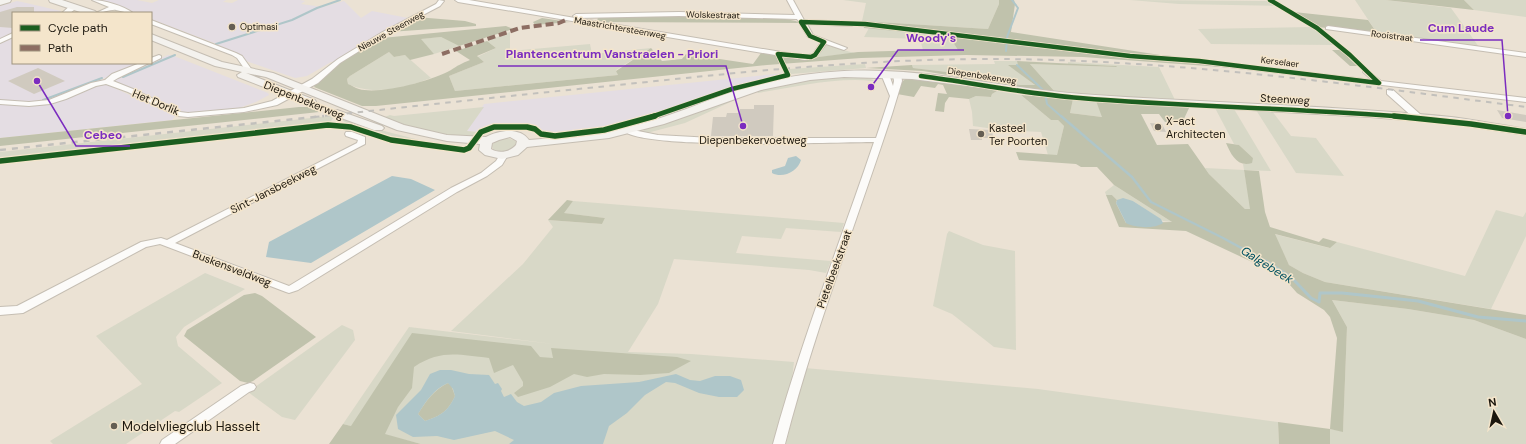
<svg xmlns="http://www.w3.org/2000/svg" width="1526" height="444" viewBox="0 0 1526 444" font-family="'DM Sans',sans-serif">
	<style>
		.industrial { fill: #e4dde3 }
		.green { fill: #d8d8c7 }
		.forest { fill: #c0c2ac }
		.water { fill: #afc6c9; fill-rule: evenodd }
		.lines { fill: none; stroke-linecap: round; stroke-linejoin: round }
		.stream-far2 { stroke: #afc6c9; stroke-width: 2 }
		.stream-far1 { stroke: #afc6c9; stroke-width: 2.5 }
		.stream { stroke: #afc6c9; stroke-width: 3 }
		.building { fill: #d0cabf }
		.street-casing { stroke: #c5beb3; stroke-width: 2 }
		.secondary-casing { stroke: #c5beb3; stroke-width: 2 }
		.street { fill: #fcfbf9; fill-rule: evenodd }
		.secondary { fill: #f4f2ee; fill-rule: evenodd }
		.rail-far1 { stroke: #c2c0bc; stroke-width: 2; stroke-dasharray: 5.5 5.5; stroke-linecap: butt }
		.rail { stroke: #c2c0bc; stroke-width: 2.5; stroke-dasharray: 6 6; stroke-linecap: butt }
		.quiet { stroke: #8d6e63; stroke-width: 4; stroke-dasharray: 8 4; stroke-linecap: butt }
		.cycleway-far1-casing { stroke: #f4e5cb; stroke-width: 6 }
		.cycleway-casing { stroke: #f4e5cb; stroke-width: 8 }
		.cycleway-far1 { stroke: #1b5e20; stroke-width: 4.5 }
		.cycleway { stroke: #1b5e20; stroke-width: 5.5 }
		.poi-dot { fill: #645e53; stroke: #f4e5cb; stroke-width: 1.5 }
		.labels { text-anchor: middle; dominant-baseline: central; stroke-width: 3; stroke-linejoin: round; paint-order: stroke }
		.far-street-label { font-size: 9px; fill: #1c170e; stroke: #f4e5cb }
		.far-poi-label { font-size: 9px; fill: #1c170e; stroke: #f4e5cb; text-anchor: start }
		.street-label { font-size: 11px; fill: #1c170e; stroke: #f4e5cb }
		.poi-label { font-size: 11px; fill: #1c170e; stroke: #f4e5cb; text-anchor: start }
		.water-label { font-size: 12px; font-style: italic; fill: #015262; stroke: #f4e5cb }
		.near-poi-label { font-size: 13px; fill: #1c170e; stroke: #f4e5cb; text-anchor: start }
		.leader { fill: none; stroke: #7b2cbf; stroke-width: 1.5 }
		.callout-dot { fill: #7b2cbf; stroke: #f4e5cb; stroke-width: 1.5 }
		.callout-label { font-size: 12px; text-anchor: middle; font-weight: bold; fill: #7b2cbf; stroke: #f4e5cb; stroke-width: 3; stroke-linejoin: round; paint-order: stroke }
	</style>
	<rect width="100%" height="100%" fill="#ebe2d4"/>
	<path class="industrial" d="M100,0H137L152,3L159,0H226L223,2L232,3L238,0H300L305,1L301,4L323,7L344,1L361,18L372,11L408,18L337,61L331,62L307,76L295,78L246,61L242,56L214,43L151,19V13H136Z
		M17,1L22,2L61,11V13H13V33L0,40V6Z
		M13,36V63H140L63,96L51,99L29,102L0,100V43Z
		M168,55L174,56L268,93L269,95L256,102L239,108L185,113L115,81V79L121,75Z
		M785,73L737,86L649,118L595,130L554,135L543,133L531,126L507,125L492,126L478,132L467,131L484,104Z
		M101,85H108L175,116L172,120L0,138V104L29,106L49,104Z"/>
	<path class="green" d="M843,0H999V4L988,29L862,21L866,3Z
		M1130,0L1268,1L1280,6L1179,4Z
		M1355,0H1386L1451,8L1479,47L1377,33Z
		M1464,0H1526V17L1474,10Z
		M1311,27L1337,45L1211,44L1198,29Z
		M869,28L949,36L958,50H923L920,39L864,37Z
		M510,32V51L590,44L592,54L651,48L616,70L618,75L455,91L449,76L484,62L477,57L496,48L487,41Z
		M441,37L459,46L434,54L420,39Z
		M826,45L854,53L812,58Z
		M389,52L394,57L405,55L431,78C406,88 373,96 348,84L347,79L350,76Z
		M994,61H1017L1019,65H1009L1036,86L1020,85L964,74L913,68L912,65L995,64Z
		M1068,62L1159,67L1175,100L1056,93L1030,64L1116,67V66L1068,64Z
		M865,64L866,68L791,74L790,73L789,69Z
		M789,76L791,77L618,131L582,135L629,125L664,115L739,87Z
		M861,76L874,80L873,81C835,77 796,87 758,93L756,90L804,80Z
		M997,91L1021,95L1051,120H1058L1064,126L1057,155H1048L1041,132L1001,130L973,126L972,112L969,99L976,96L991,97L992,94Z
		M735,98L737,99L685,123L647,133L642,132L645,129Z
		M1073,99L1096,101L1103,117L1070,113Z
		M484,107L467,131L478,132L472,138L426,132L382,118L390,115L394,116Z
		M1215,108L1234,109L1271,171L1244,170L1251,210L1245,209L1209,174L1205,168L1244,170L1243,164H1247L1253,158L1239,145L1234,144Z
		M1256,110L1272,111L1291,136L1316,138L1344,176L1296,173Z
		M329,116L333,118L330,123L0,159V152Z
		M340,118H346L365,126L423,141L424,143C403,139 354,133 340,118Z
		M507,138L516,141L515,146C509,151 501,153 493,149L492,145L496,141Z
		M1114,185L1172,222L1163,221L1133,201L1117,200L1112,195H1106L1105,192Z
		M573,201L844,223L841,232L786,228L781,239L742,236L736,253L831,261L826,273L809,270L674,259L658,304L628,352L691,354L794,362L792,379L774,444H421L343,424L409,327L553,344L451,331L523,264L553,227L548,220L602,224L605,218L563,213Z
		M1496,210L1523,217L1526,212V236L1491,309L1325,282L1303,273L1289,265L1274,234L1329,248L1337,242L1465,276Z
		M949,231L983,245L1015,251L1016,350L994,347L952,314L933,306L947,234Z
		M205,273L245,289L184,327L176,337L178,346L222,383L179,412L175,411L126,444H53L50,441L142,384L96,336Z
		M1332,300L1408,309L1474,320L1526,339V444H1330V429L1343,431L1347,327Z
		M342,325L353,330L355,340L295,420L282,417L248,392Z
		M805,368L1038,389L1278,422L1279,444H786Z"/>
	<path class="forest" d="M999,0H1014L1015,4L1011,32L1160,55L1162,58L1234,66L1235,68L1083,57L966,55L861,58L767,65L376,106H362L314,87L317,82L341,62L382,38L506,26L513,29L459,46L441,37L421,39L434,54L410,60L405,55L394,57L389,52L350,76L347,79L348,84C351,85 355,88 359,89C379,95 432,81 451,70C457,66 462,63 470,60L456,51L487,41L496,48L477,56L484,62L449,76L455,91L618,75L616,71L651,48L662,61L682,59L686,54L753,64L761,53L803,59L858,52L923,50H958L949,36L864,28L862,21L988,29L999,4Z
		M1386,0H1464L1474,10Z
		M1294,12L1368,20L1377,33L1317,27Z
		M678,15L780,18L796,21L799,23L597,22L598,17Z
		M416,17L465,21L476,24V26L389,32Z
		M542,18L569,22H570L535,25L533,22Z
		M1332,50H1342L1360,66H1350Z
		M1017,61L1116,66L1117,67L1030,64L1056,93L923,71L866,68L912,65L913,68L964,74L1020,85H1035L1008,65H1018Z
		M908,78L943,81L997,91L992,94L991,97L976,96L969,99L949,97L945,103L944,112L935,111L938,93L947,94L943,85L938,84L935,88L921,86L914,97L897,94C900,87 901,80 908,78Z
		M1021,95L1073,99L1070,113L1102,117L1096,101L1190,106L1182,123L1165,122L1159,114H1141L1157,145L1188,144L1209,174L1245,209H1250L1244,170L1259,171L1265,212L1270,227L1319,242L1323,238L1337,242L1330,248L1275,234L1289,265L1303,273L1325,282L1526,315V339L1474,320L1408,309L1332,300L1347,327L1343,432L1330,429V444H1279L1278,422L1330,429L1337,338L1330,317L1324,310L1297,293L1282,276L1186,231L1119,227L1106,195H1112L1117,200L1116,203L1126,223L1172,222L1114,185L1097,167H1081L1076,164L1019,160L1016,152L1057,155L1064,126L1058,120H1051Z
		M299,107H308L319,112L0,146V138Z
		M1226,143L1239,145L1253,158L1252,163C1238,168 1231,155 1226,143Z
		M567,200L573,201L564,213L605,218L602,224L548,220Z
		M255,293L262,296L316,337L253,381L248,383L240,381L184,336L187,330L244,295Z
		M412,333L531,346L540,357L553,358L551,348L677,357L691,361L669,373L640,375L604,374L587,377L574,374L550,387L518,397L514,393L523,386V382L513,365L494,373L489,358C459,355 441,349 414,367L412,388L398,407L385,434L421,444H329L343,424L351,426Z
		M448,383L451,385L455,396C448,411 441,416 425,421L418,414C426,401 434,390 448,383Z"/>
	<path class="water" d="M796,156L801,160C798,171 783,179 772,173V170L785,166L788,158Z
		M392,176L411,179L435,190L311,263L266,257L269,242Z
		M1123,198L1133,201L1161,219L1163,223C1155,229 1135,228 1126,223L1116,203L1117,200Z
		M440,370H451L469,374L489,375L495,384L498,383L502,389L501,391L504,397L511,394L517,402L524,406L541,402L554,393L581,386L639,382L676,374L690,380L700,381L715,376H730L741,380L744,390L737,397H719L699,393L675,383L666,382L645,395L627,413L609,426L603,444H509L514,440L495,431L454,440L437,436L413,437L398,429L396,415L421,390L430,374ZM448,383L453,389L455,396C448,411 441,416 425,421L418,414C426,401 434,389 448,383Z"/>
	<g class="lines">
		<path class="stream-far2" d="M216,44L292,20L317,8L340,0
			M1006,51L1007,37L1018,8L1012,0
			M1017,65L1043,90
			M123,77L175,55
			M1046,98L1047,104L1062,117
			M43,100L102,78"/>
		<path class="stream-far1" d="M1061,116L1132,177L1151,202L1223,238L1267,262"/>
		<path class="stream" d="M1266,261L1292,278L1311,298L1319,302L1320,293H1342L1418,301L1478,317L1526,321"/>
	</g>
	<path class="building" d="M17,7H34V13H13V28L0,27V12Z
		M38,68L65,81L34,94L8,81Z
		M754,105H774L773,136H711L713,117H726L727,113H740V109H754Z
		M1497,110L1526,115V122L1502,118Z
		M1150,123L1162,124L1166,132L1154,131Z
		M969,129L991,130L994,138H982V140H971Z"/>
	<g class="lines">
		<g class="street-casing">
			<path id="street" d="M92,0C104,0 124,6 133,13C127,13 122,11 116,10C112,9 102,13 96,13L109,7Z
				M439,0L444,1L440,6L385,35L340,63L318,83L277,105L244,112L188,117L178,116L128,92L106,84L96,86L66,99L50,104L29,106L0,104V100L29,102L49,100L91,83L105,80L112,74L140,63H149L118,78L113,81L133,89L180,112L188,113L244,108L272,101L312,79L338,59L381,33L436,4Z
				M455,0H469L575,18L573,16L576,14L679,12L795,15L787,0H793L804,20L852,22L855,24L852,26L807,24L813,35L847,48L844,50L826,44L817,56L805,60L458,2ZM679,16L797,19L808,37L821,42L813,54L805,56L576,18Z
				M72,4L75,6L74,10L70,13H62Z
				M151,20L236,53L242,56L252,70L248,72L246,71L237,58L232,55L151,24Z
				M1328,26L1526,53V57L1326,29V27Z
				M13,33V37L0,43V39Z
				M159,55L161,56V58L151,63V58Z
				M1163,56L1372,80L1363,72L1367,70L1381,81L1526,98V102L1161,59V57Z
				M885,72L889,74L893,86L894,81L893,74L897,72L901,74L902,81L892,114C856,223 814,332 785,444H773C801,341 840,243 874,142C836,142 645,150 624,131L628,129L658,135L712,138H876L890,96L881,74Z
				M1387,90H1393L1421,115V119H1415L1387,94Z
				M346,132H352L365,137V144L175,243L289,286L451,188L481,173L496,161L501,153H504L508,155L502,165L487,176L457,192L298,290L289,293L286,292L160,244L146,247L23,313L0,315V307L17,306L141,242L161,238L167,240L357,143L358,140L346,136L345,134Z
				M250,383L254,384L256,387L254,390L249,392L175,444H160L162,440L241,386Z"/>
		</g>
		<g class="secondary-casing">
			<path id="secondary" d="M0,0H11L10,2L0,5Z
				M49,0H62L95,11L97,13H83L50,2Z
				M151,34L222,62L273,73L404,125L447,135L486,137C499,130 520,127 529,140C571,137 613,132 654,120C681,112 707,100 735,91C770,79 807,73 844,71C924,67 1002,88 1081,94C1204,103 1328,105 1451,117C1476,120 1501,125 1526,129V135L1453,124L1370,117L1080,100L912,79L844,77L810,80L761,90L664,124L609,138L527,147L518,155L502,159L485,155L479,150L480,144L447,141L397,130L266,77L246,73L315,100L316,102L315,104H307L238,77L237,75L242,72L215,66L151,40ZM510,137L517,141L516,145C510,152 499,154 491,149L492,143L499,140Z
				M337,110L382,126L384,128L382,130H374L333,115L332,113L333,111Z"/>
		</g>
		<use href="#street" class="street"/>
		<use href="#secondary" class="secondary"/>
		<path class="rail-far1" d="M314,117C415,106 517,95 618,85C742,72 865,59 990,59C1170,59 1348,84 1526,107"/>
		<path class="rail" d="M0,150L324,116"/>
		<path class="quiet" d="M442,54L520,28L559,23L568,19"/>
		<g class="cycleway-far1-casing">
			<path id="cycleway-far1" d="M1270,0L1317,28L1350,55L1379,83
				M801,22L865,24L1130,56L1199,61L1379,83
				M921,76C974,83 1027,94 1080,98C1188,107 1298,108 1406,117
				M651,117L732,89L788,75L778,54L811,57L815,55L824,42L810,36L801,22"/>
		</g>
		<g class="cycleway-casing">
			<path id="cycleway" d="M1394,116L1471,124L1526,132
				M0,161L328,125L351,127L391,140L464,150L469,148L481,132L494,127H527L535,129L541,134L555,136L604,130L655,116"/>
		</g>
		<use href="#cycleway-far1" class="cycleway-far1"/>
		<use href="#cycleway" class="cycleway"/>
	</g>
	<g class="poi-dot">
		<circle cx="232" cy="27" r="4"/>
		<circle cx="1158" cy="127" r="4"/>
		<circle cx="981" cy="134" r="4"/>
		<circle cx="114" cy="426" r="4"/>
	</g>
	<g class="labels">
		<g class="far-street-label">
			<text transform="translate(713 15) rotate(1)">Wolskestraat</text>
			<text transform="translate(620 28) rotate(10)">Maastrichtersteenweg</text>
			<text transform="translate(391 31) rotate(-29)">Nieuwe Steenweg</text>
			<text transform="translate(1392 36) rotate(7)">Rooistraat</text>
			<text transform="translate(1280 62) rotate(7)">Kerselaer</text>
			<text transform="translate(982 76) rotate(9)">Diepenbekerweg</text>
		</g>
		<g class="far-poi-label">
			<text x="240" y="27">Optimasi</text>
		</g>
		<g class="street-label">
			<text transform="translate(1285 99) rotate(3)">Steenweg</text>
			<text transform="translate(304 100) rotate(22)">Diepenbekerweg</text>
			<text transform="translate(156 102) rotate(23)">Het Dorlik</text>
			<text x="753" y="140">Diepenbekervoetweg</text>
			<text transform="translate(273 189) rotate(-27)">Sint-Jansbeekweg</text>
			<text transform="translate(232 268) rotate(21)">Buskensveldweg</text>
			<text transform="translate(834 269) rotate(-70)">Pietelbeekstraat</text>
		</g>
		<g class="poi-label">
			<text x="1166" y="121">X-act<tspan x="1166" dy="13">Architecten</tspan></text>
			<text x="989" y="128">Kasteel<tspan x="989" dy="13">Ter Poorten</tspan></text>
		</g>
		<g class="water-label">
			<text transform="translate(1267 265) rotate(32)">Galgebeek</text>
		</g>
		<g class="near-poi-label">
			<text x="122" y="426">Modelvliegclub Hasselt</text>
		</g>
	</g>
	<path class="leader" d="M1508 116L1502 40H1420M871 87L898 50H964M743 126L726 66H498M37 81L76 146H130"/>
	<g class="callout-dot">
		<circle cx="1508" cy="116" r="4"/>
		<circle cx="871" cy="87" r="4"/>
		<circle cx="743" cy="126" r="4"/>
		<circle cx="37" cy="81" r="4"/>
	</g>
	<g class="callout-label">
		<text x="1461" y="32">Cum Laude</text>
		<text x="931" y="42">Woody's</text>
		<text x="612" y="58">Plantencentrum Vanstraelen - Priori</text>
		<text x="103" y="139">Cebeo</text>
	</g>
	<rect x="12" y="12" width="140" height="52" fill="#f4e5cb" stroke="#9e937f"/>
	<rect x="20" y="25" width="20" height="6" fill="#1b5e20" stroke="#9e937f"/>
	<text x="48" y="32" font-size="12" fill="#1c170e">Cycle path</text>
	<rect x="20" y="45" width="20" height="6" fill="#8d6e63" stroke="#9e937f"/>
	<text x="48" y="52" font-size="12" fill="#1c170e">Path</text>
	<g transform="translate(1494 412) rotate(351)" stroke="#f4e5cb" stroke-width="3" paint-order="stroke">
	<path d="M0-3L7 15L0 10L-7 15Z" fill="#1c170e"/>
	<text y="-6" font-size="11" font-weight="bold" text-anchor="middle" fill="#1c170e">N</text>
	</g>
</svg>
